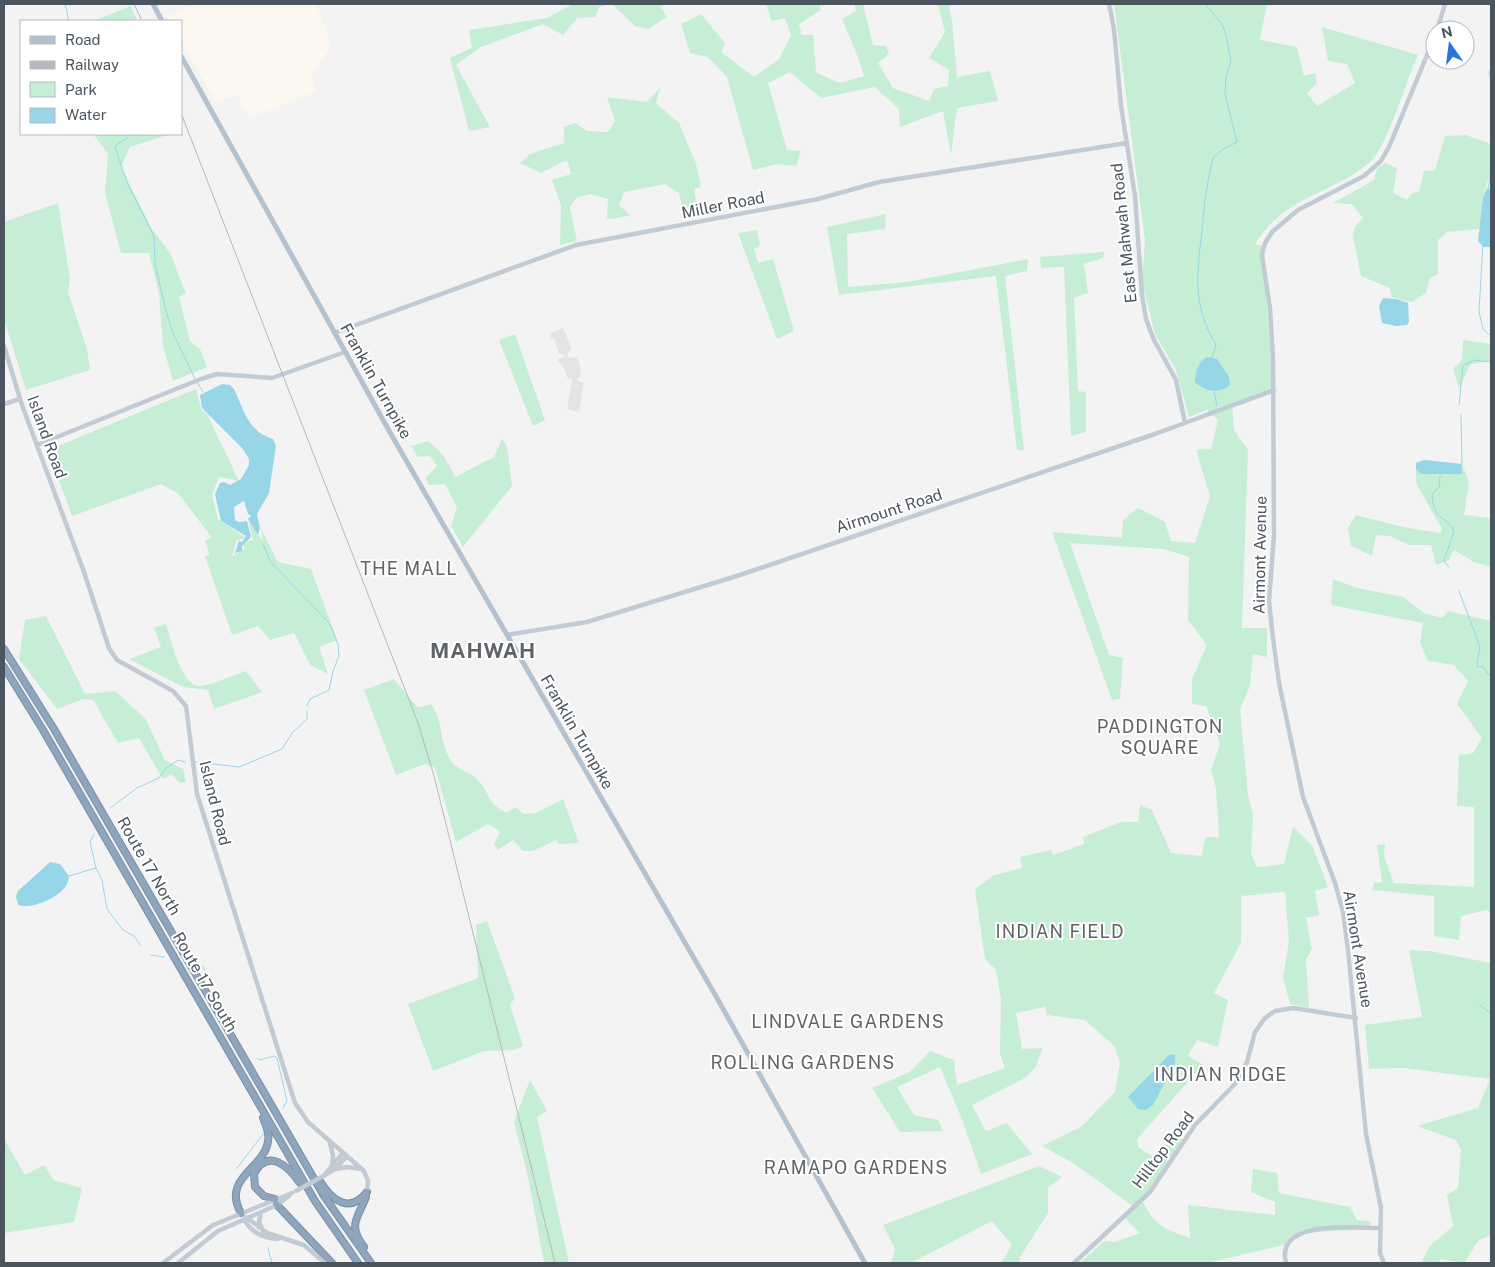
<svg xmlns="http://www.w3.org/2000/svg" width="1495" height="1267" viewBox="0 0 1495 1267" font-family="'Public Sans',sans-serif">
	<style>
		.commercial { fill: #fcf8ef }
		.education { fill: #e5e4e4 }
		.green { fill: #c5eed5 }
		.water { fill: #96d6e8 }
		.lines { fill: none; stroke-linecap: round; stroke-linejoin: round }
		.stream { stroke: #96d6e8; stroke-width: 1 }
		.highway-casing { stroke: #7990a9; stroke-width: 8 }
		.secondary { stroke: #c2cbd4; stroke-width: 4.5 }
		.primary { stroke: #b4c2cf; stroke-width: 5 }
		.highway { stroke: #8ea5bd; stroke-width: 6 }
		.rail { stroke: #b5b8bc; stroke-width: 1 }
		.secondary-bridge { stroke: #c2cbd4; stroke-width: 4.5 }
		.labels { text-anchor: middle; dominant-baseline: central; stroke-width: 4; stroke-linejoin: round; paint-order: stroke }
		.street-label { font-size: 16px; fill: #4b555f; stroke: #fff }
		.neighbourhood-label { font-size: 18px; letter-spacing: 1px; fill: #5f6367; stroke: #fff }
		.district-label { font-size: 21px; font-weight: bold; letter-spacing: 1px; fill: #5f6367; stroke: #fff }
	</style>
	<rect width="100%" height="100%" fill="#f4f3f3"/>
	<path class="commercial" d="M195,4H316L332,46L311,75L317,91L250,118L237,95L216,102L181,42V21H169L166,16Z"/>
	<path class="education" d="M563,328L572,350L567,353L569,358L576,357L579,362L581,376L577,378L578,381L584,382L579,412L567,409L572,381L571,378L568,379L562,364H560L557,360L565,356L563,354L559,355L554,338L551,339L550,333Z"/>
	<path class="green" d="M573,4H611L599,7L595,17L577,18L563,35L543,24L481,47L456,65L490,127L469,131L450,58L472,48L469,30L547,18Z
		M612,4H659L667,17L648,29L635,26Z
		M766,4H819L821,10L799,24L802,35H813L816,72L839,83L864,76L858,57L842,19L856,11L854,4H863L873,45L886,46L889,54L878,63L893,88L929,101L934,89L948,86L949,70L929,58L945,32L938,4H948L952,20L957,77L990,71L998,101L957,108L951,155L943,111L900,127L899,109L875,87L821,98L790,72L768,83L787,150L801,151L796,166L777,164L753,170L727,77L708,57L690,53L681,24L701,14L725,43L721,52L754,77L779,59L791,35L785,18L772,21Z
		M1114,4H1267L1260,40L1297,47L1304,76L1315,73L1317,83L1307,93L1317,106L1355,83L1347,64L1328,61L1322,27L1418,55C1406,80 1388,146 1370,162C1332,195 1284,196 1256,243V245H1262L1261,254L1265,279L1273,388L1232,403L1234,430L1248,450L1242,628H1267V657L1253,654L1250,686L1240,709L1248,795L1253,814L1251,853L1257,867L1284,864L1293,827L1312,845L1328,887L1315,891L1319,915L1306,918L1312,949L1306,960L1309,1008L1290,1004L1283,977L1289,942L1285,892L1241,896V943L1214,993L1228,1000L1218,1047L1197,1040L1188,1056L1203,1065L1137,1139L1138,1147L1152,1156L1176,1136L1184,1141L1142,1200C1155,1226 1162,1228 1190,1238L1188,1205L1275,1215V1202L1251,1192L1253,1169L1277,1173L1279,1193L1350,1207L1357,1220L1370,1221L1371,1229L1301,1233L1284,1245L1207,1263H1080L1104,1241L1115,1242L1140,1233L1125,1218L1134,1207L1073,1163L1042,1146L1081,1127L1115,1092L1120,1062L1114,1046L1085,1020L1047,1015L1045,1007L1016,1013L1022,1049L1043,1048L1035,1068L1023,1079L972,1105L986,1131L1007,1123L1032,1154L981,1174L963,1122L940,1067L897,1087L914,1115L938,1120L943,1131L900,1132L872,1088L910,1072L930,1051L954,1060L957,1085L1005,1068L1000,1054L1001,999L996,970L985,959L975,889L992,876L1022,868L1020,857L1051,850L1053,855L1084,844L1083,837L1121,822H1138L1140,805L1152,810L1171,853L1202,856L1205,837H1219L1216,788L1211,770L1220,744L1206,706L1192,704V679L1207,645L1188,620L1189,557L1164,549L1070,543L1109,655L1123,658L1120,699L1112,700L1052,532L1122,538L1123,520L1138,508L1165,522L1171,541L1195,543L1210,496L1196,450L1211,449L1218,420L1207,410L1189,417L1176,370L1155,334L1142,282L1145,240Z
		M131,6L137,21H93Z
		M660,88L656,103L679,123L696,164L701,187L694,189L699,217L685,219L679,193L665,184L624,192L619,205L630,215L613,219L607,218L608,199L590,194L576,198L570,207L577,241L560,245L561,205L552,180L571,174L567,160L541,173L520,163L530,154L564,143V127L575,123L587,131L608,132L615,121L607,97L647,102Z
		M93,134H170L130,147L121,167L152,229L170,253L186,293L179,297L190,341L200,349L207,367L173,381L163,346L159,293L149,253H121L105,193L108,154Z
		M1466,135L1491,144V168L1483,199L1480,229L1447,232L1438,240V274L1430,278L1426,293L1412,302L1392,297L1390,288L1361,276L1353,236L1355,227L1363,218L1352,204L1333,203L1374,180L1377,169L1385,163L1397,168L1393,193L1407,200L1412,193L1419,192L1424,171L1435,170L1445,136Z
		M58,203L70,279L68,292L87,349L90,370L26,390L4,319V251L9,250H4V222Z
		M886,214L885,229L847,234L848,287L907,282L1028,259L1027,271L1005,276L1024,450H1017L996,276L839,295L827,227Z
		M757,230L760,245L754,249L758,263L773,259L794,331L777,339L738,233Z
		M1104,252L1103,258L1084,264L1088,293L1074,298L1078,391L1086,392V432L1071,436L1064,267L1041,268L1040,257Z
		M515,334L545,420L533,426L499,340Z
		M1463,340L1491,344V361L1471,364L1459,388L1453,369L1462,360Z
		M196,389L202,411L207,414L239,481L219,477L212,495L218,519L246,538L237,540L232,556L245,549L242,542L253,540L248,519L263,542L261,528L278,562L311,569L337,640L319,647L328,674L310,665L294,633L270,640L258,626L232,635L205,556L210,555L205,541L212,538L178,493L161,484L72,516L48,450Z
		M502,439L507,446L512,486L463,547L451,526L457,507L445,484L429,485L425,478L437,466L430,456L418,457L411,446L428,441C442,452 448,461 455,477L494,457Z
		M1424,460L1462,464L1469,482L1464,515L1491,518V567L1474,562L1454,550L1449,560L1436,565L1431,545H1409L1390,536L1376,535L1372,556L1351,546L1348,528L1356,515L1403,527L1440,533L1442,529L1416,483V463Z
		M1333,579L1357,588L1403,597L1426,614L1442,618L1448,611L1491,621V915L1487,910L1461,916L1459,940L1434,936V896L1372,890L1374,883L1382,882L1377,845L1385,844L1384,856L1394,883L1474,887V807L1457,806L1459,755L1473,753L1482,738L1457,704L1468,681L1454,665L1428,661L1420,643L1423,623L1331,605Z
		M46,616L85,694L115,691L145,718L165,760L183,769L186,782L180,783L171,774L163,779L139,738L118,743L93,700L83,699L57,709L19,659L25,620Z
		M166,624C171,639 181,688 201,686C216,684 232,675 246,671L262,692L214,709L208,690L183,687L129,659L161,647L154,628Z
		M394,679L418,708L431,704C441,717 440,733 445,748C454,775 467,767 479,781C491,796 486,801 506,813L516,807L523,814L536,813L563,799L579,843L559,844L556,840L533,851H523L513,840L498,850L494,844L500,831L488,824L456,842L435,768L425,764L396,775L364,690Z
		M487,921L515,998L510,1005L523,1046L514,1050L484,1051L433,1071L408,1004L478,978L476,925Z
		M1409,950L1430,951L1491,963V1235L1478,1241L1464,1263L1440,1259V1263H1421L1430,1246L1453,1226L1447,1195L1458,1188L1461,1150L1456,1140L1417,1126L1478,1108L1490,1079L1403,1068L1369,1069L1365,1025L1422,1017Z
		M530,1080L547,1111L537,1117L569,1263H544L528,1177L514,1122Z
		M4,1139L25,1175L44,1165L54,1180L82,1188L74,1222L4,1233Z
		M1039,1166L1062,1177L1048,1188V1213L1020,1257L1019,1263H1001L1012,1245L992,1221L911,1263H891L895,1249L883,1225Z"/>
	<path class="water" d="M1487,188L1491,190V247H1484L1478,241L1483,198Z
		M1383,298L1397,299L1408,303L1409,322L1407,325L1396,326L1382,323L1379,306Z
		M1207,357L1217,359L1229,377L1230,385C1219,395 1205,391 1195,382C1196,371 1197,363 1207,357Z
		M222,384L230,385L234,389C244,410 248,432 273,439L276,446L269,493L257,514L260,528L258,535L248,519L251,516L248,514L244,501L234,507L235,520L239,522L247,521L251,537L242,546V551L235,553L239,541L242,542L246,536L221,521L215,494L220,483L224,482L230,485L241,479L249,465V459L242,448L202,408L200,395Z
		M1424,460L1462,464V474H1421L1416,469V463Z
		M50,862L60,864L69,876C68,880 68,884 65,887C58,898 30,910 18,905L16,896L18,891Z
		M1175,1054V1063L1153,1105L1146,1110L1138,1109L1128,1097L1169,1055Z"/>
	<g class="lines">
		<path class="stream" d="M65,4L69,21
			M1205,4L1222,24L1226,35L1231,61L1226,77L1225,94L1237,142L1223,149L1213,158C1207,182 1204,206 1202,230C1197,274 1192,305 1216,345L1212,358
			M1489,71L1491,83
			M125,134L127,138L115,146L116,150L128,185L154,236L155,264L166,311L172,331L195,379
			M1488,190L1491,168
			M1483,243L1479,312L1483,329L1491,336
			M197,382L203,392
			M1214,391L1217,406
			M1459,405L1463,366L1474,360L1491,362
			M1461,415L1462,464
			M1442,475L1439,478L1440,486L1432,494C1434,523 1446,514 1454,531L1444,561L1449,567
			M263,544L270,561L330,624L338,644L339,656L333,671L329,690L310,699L307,706
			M1459,591L1480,647L1477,663L1478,667L1482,666L1491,677
			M1491,693V699
			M196,762L239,767L282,749L293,732L307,719V711
			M110,808L137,788L159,778L165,769L178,760L185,762
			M96,868L102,880L107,909L123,930L134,936L141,946
			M69,876L96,868L90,842L94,834
			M151,955L164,957
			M202,966L214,983
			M1480,1005L1491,1014
			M257,1058L260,1060L274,1056L277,1058L287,1101L283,1108
			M237,1168L264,1133
			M268,1248L272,1263"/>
		<g class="highway-casing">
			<path id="highway" d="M4,649L54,729L324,1196L371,1263
				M4,667L43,730L315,1201L358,1263
				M320,1181C332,1201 350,1214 367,1192
				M275,1199L264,1196L255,1187L254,1174C268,1147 289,1167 300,1183
				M277,1205L332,1263
				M241,1213C221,1178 265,1168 268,1141C270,1133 266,1125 263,1118
				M364,1247C347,1225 358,1218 366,1197"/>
		</g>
		<path class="secondary" d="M1109,4L1114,29L1121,106L1135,196L1142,295L1146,319L1154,340L1176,380L1185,423
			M1437,30L1445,4
			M334,333L576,245L818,199L879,182L1127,143
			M4,346L22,405L84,572L109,648L117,660L173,691L186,706L197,794L295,1103L308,1122L364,1171L368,1181L367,1192
			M4,404L20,399
			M37,445L201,379L217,374L272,378L345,352
			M507,635L587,622L740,575L1155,434L1274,390
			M330,1143L333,1156L332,1165
			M336,1169L347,1167L361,1169
			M326,1173L343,1153
			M325,1175L335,1169L347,1156
			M261,1212L259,1222L263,1231
			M246,1217L267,1233L304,1245L325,1263
			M244,1219C251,1233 263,1238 278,1239
			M163,1263L213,1225L292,1193
			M178,1263L218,1231L277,1205L289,1196
			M1074,1263L1150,1192L1195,1125L1235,1084L1247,1062L1255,1032L1265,1018L1275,1011L1293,1008L1356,1018
			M1286,1263C1275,1219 1353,1228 1380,1228
			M1384,1263L1380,1253L1381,1208L1366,1134L1348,950L1343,912L1335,883L1303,797L1279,683L1273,638L1269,601L1274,535L1273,358L1270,308L1262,255L1265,243L1272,232L1298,210L1364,176L1381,161L1389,147L1435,36"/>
		<path class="primary" d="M153,4L162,21
			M181,56L392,436L717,998L865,1263"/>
		<use href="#highway" class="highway"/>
		<path class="rail" d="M134,4L142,21
			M181,113L418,723L434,776L555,1263"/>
		<path class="secondary-bridge" d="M296,1191L325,1175"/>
	</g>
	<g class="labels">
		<g class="street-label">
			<text transform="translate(723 205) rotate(-11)">Miller Road</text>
			<text transform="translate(1124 233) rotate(-96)">East Mahwah Road</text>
			<text transform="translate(376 381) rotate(61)">Franklin Turnpike</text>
			<text transform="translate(47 437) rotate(70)">Island Road</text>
			<text transform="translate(889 511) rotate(-18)">Airmount Road</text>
			<text transform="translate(1260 555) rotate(-89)">Airmont Avenue</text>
			<text transform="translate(577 732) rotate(60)">Franklin Turnpike</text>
			<text transform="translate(215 803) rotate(76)">Island Road</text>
			<text transform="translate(149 866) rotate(60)">Route 17 North</text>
			<text transform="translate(1358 949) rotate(81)">Airmont Avenue</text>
			<text transform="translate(205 982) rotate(60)">Route 17 South</text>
			<text transform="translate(1163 1150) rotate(-53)">Hilltop Road</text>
		</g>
		<g class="neighbourhood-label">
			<text x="409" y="568">THE MALL</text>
			<text x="1160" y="726">PADDINGTON<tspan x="1160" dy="21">SQUARE</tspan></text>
			<text x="1060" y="931">INDIAN FIELD</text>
			<text x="848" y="1021">LINDVALE GARDENS</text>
			<text x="803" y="1062">ROLLING GARDENS</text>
			<text x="1221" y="1074">INDIAN RIDGE</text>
			<text x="856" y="1167">RAMAPO GARDENS</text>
		</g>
		<g class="district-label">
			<text x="483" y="650">MAHWAH</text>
		</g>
	</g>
	<rect width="1495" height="1267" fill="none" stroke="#4b555f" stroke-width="10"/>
	<rect x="20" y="20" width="162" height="115" fill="#ffffff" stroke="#b7bbbf"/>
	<rect x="30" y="36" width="25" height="8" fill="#b4c2cf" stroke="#b7bbbf"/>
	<text x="65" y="45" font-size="15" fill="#4b555f">Road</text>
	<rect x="30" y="61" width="25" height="8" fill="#b5b8bc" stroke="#b7bbbf"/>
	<text x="65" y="70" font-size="15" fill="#4b555f">Railway</text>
	<rect x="30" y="82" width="25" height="15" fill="#c5eed5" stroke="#b7bbbf"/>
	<text x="65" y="95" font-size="15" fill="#4b555f">Park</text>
	<rect x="30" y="108" width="25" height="15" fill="#96d6e8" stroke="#b7bbbf"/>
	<text x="65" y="120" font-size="15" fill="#4b555f">Water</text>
	<g transform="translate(1450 45) rotate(346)"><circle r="24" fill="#ffffff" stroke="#b7bbbf"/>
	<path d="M0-4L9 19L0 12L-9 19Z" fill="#2774da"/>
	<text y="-8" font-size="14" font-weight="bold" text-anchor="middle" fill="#4b555f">N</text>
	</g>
</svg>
